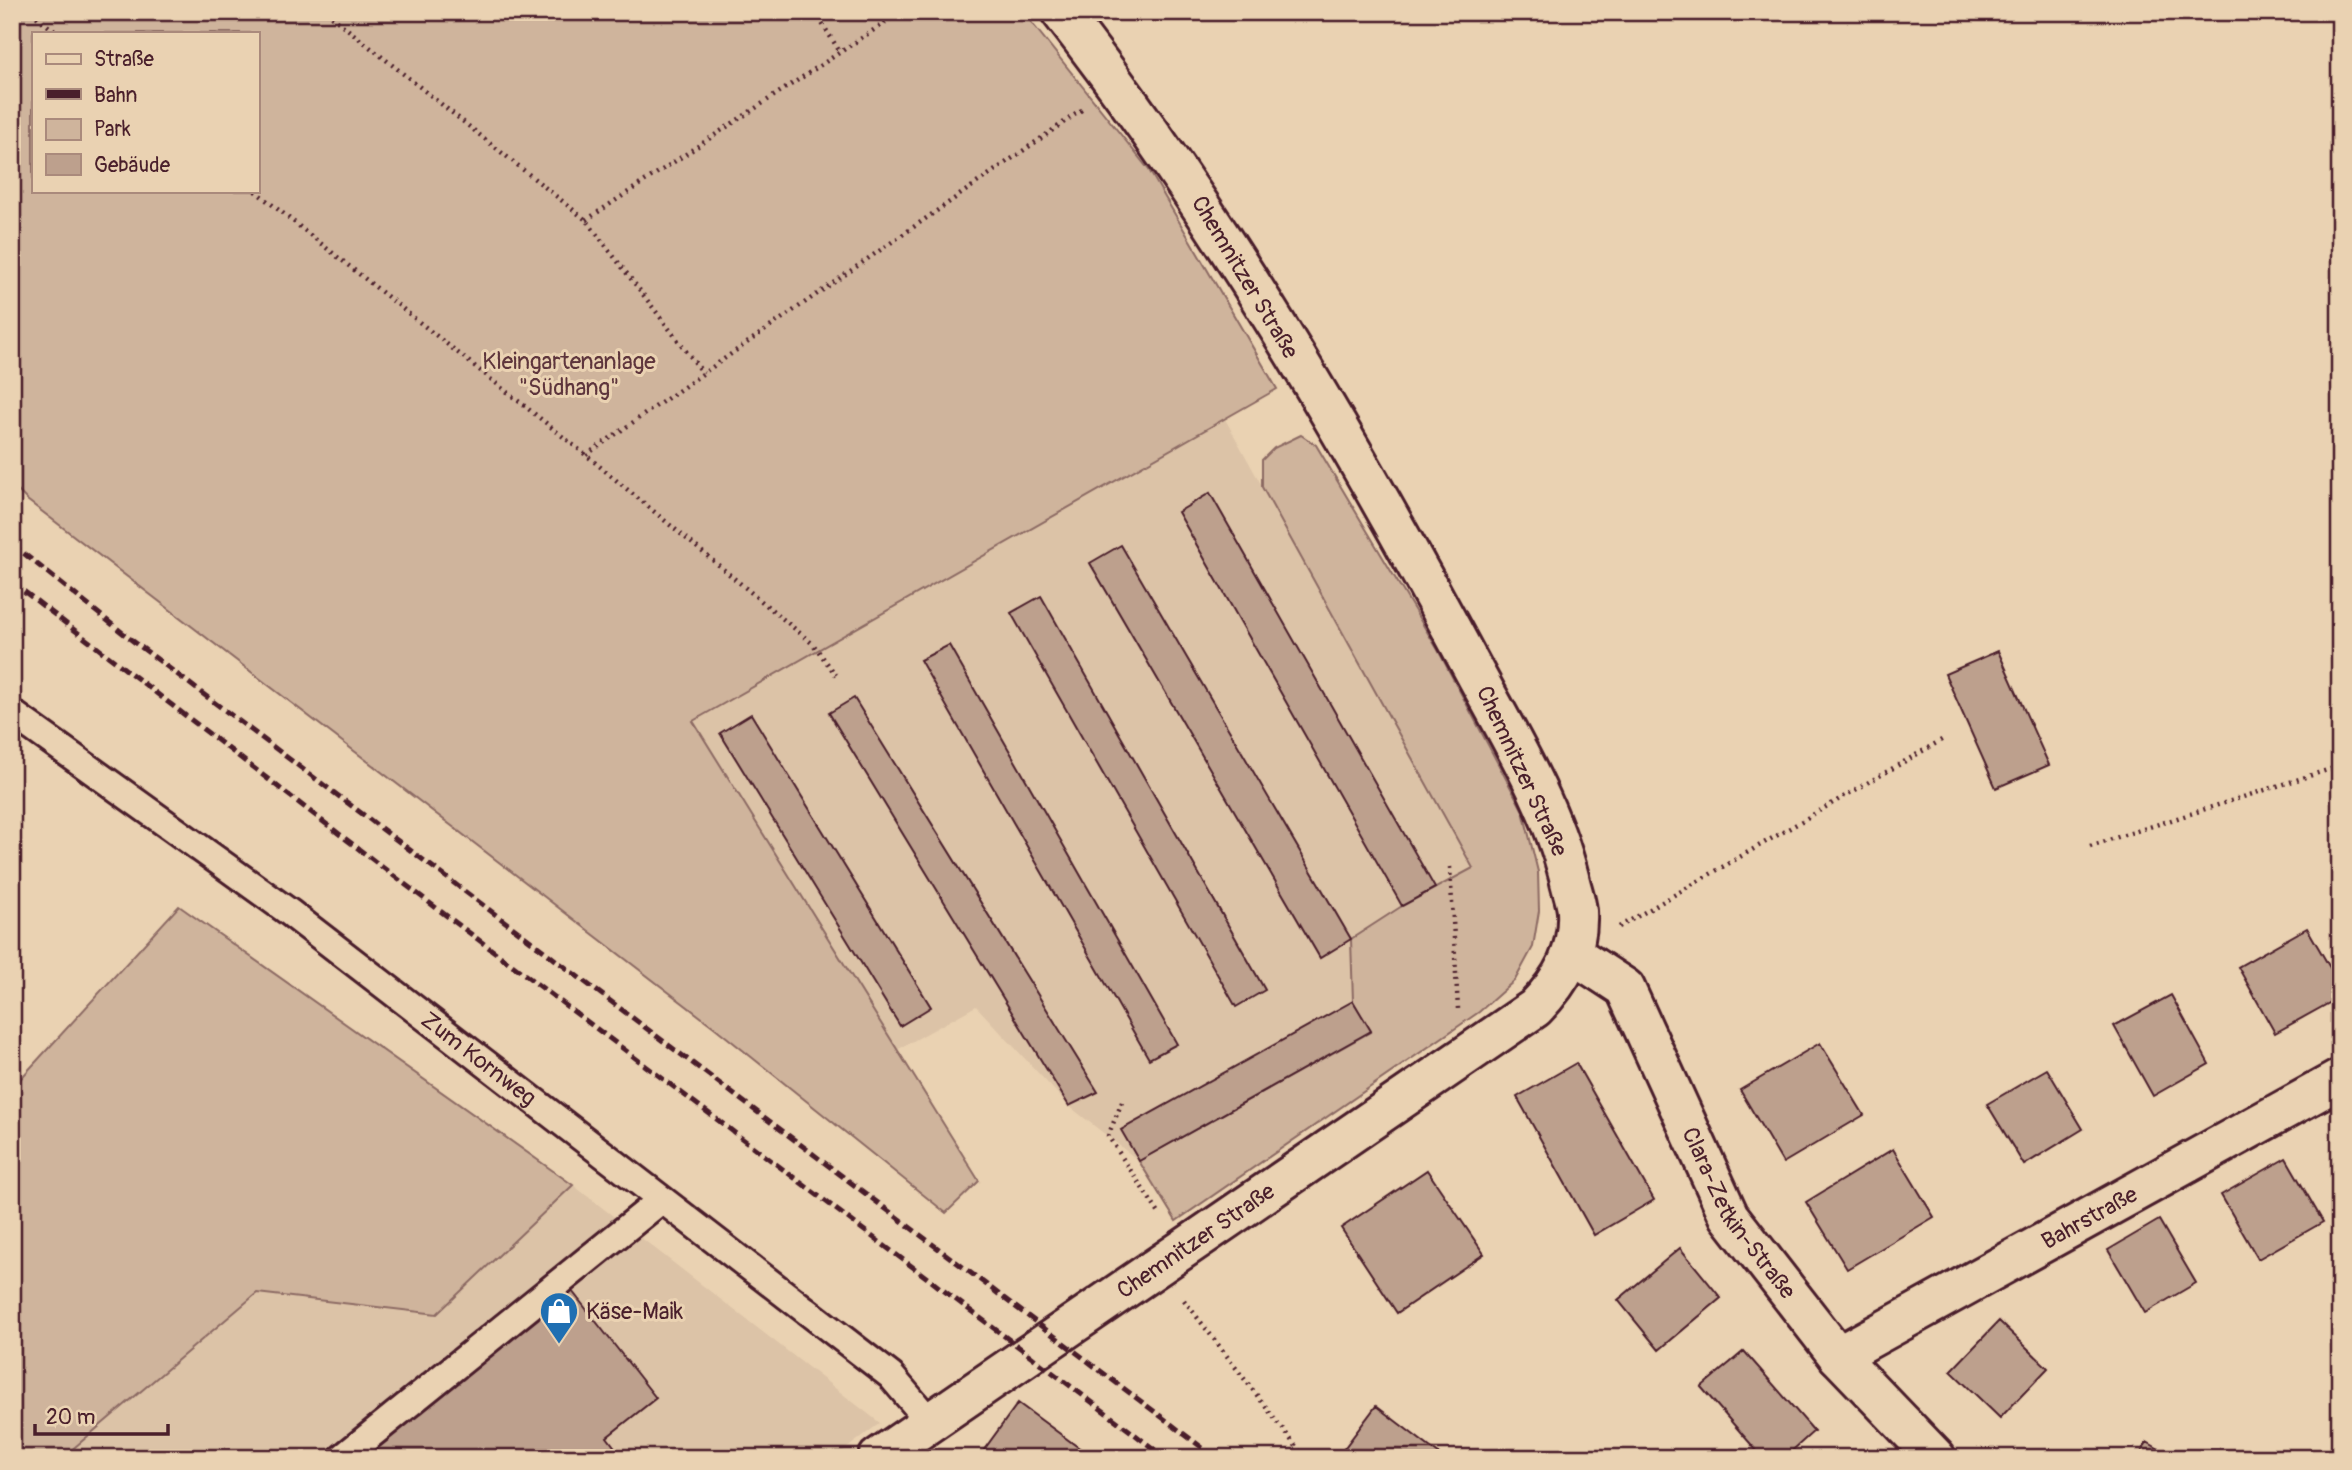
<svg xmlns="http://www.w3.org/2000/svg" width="2352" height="1470" viewBox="0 0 2352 1470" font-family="Pangolin,sans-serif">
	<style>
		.built { fill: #dcc3a7 }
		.green { fill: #cfb49c; stroke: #8c6a64; stroke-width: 2; fill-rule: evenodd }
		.building { fill: #bda08d; stroke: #4a1f2b; stroke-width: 2 }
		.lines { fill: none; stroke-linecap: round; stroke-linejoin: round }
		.service-casing { stroke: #4a1f2b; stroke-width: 32 }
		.minor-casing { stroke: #4a1f2b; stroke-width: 44 }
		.tertiary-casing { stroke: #4a1f2b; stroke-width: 44 }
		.path { stroke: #4a1f2b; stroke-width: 4.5; stroke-dasharray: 2 5; stroke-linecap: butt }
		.service { stroke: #ead2b2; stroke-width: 26 }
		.minor { stroke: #ead2b2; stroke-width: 38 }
		.tertiary { stroke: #ead2b2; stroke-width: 38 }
		.rail { stroke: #4a1f2b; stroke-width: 5; stroke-dasharray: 10 5; stroke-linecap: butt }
		.labels { text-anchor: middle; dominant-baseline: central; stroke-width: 6; stroke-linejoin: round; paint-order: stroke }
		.street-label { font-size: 23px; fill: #4a1f2b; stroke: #ead2b2 }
		.park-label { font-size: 23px; fill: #5e353c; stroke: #ead2b2 }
		.poi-label { font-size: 23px; fill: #4a1f2b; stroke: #ead2b2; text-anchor: start }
	</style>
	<rect width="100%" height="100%" fill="#ead2b2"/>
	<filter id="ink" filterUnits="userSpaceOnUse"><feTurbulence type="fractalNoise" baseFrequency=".0143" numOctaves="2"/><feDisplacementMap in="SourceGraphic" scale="14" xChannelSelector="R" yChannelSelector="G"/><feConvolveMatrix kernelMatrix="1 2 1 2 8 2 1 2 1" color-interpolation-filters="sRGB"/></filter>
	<g filter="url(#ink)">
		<path class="built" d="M1225,419L1473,868L1402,906L1371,1031L1139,1161L1069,1106L976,1006L897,1050L692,721Z
			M573,1185L880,1423L834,1458H62L257,1293L437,1314Z"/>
		<path class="green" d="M12,12H1023L1149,170L1277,389L693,721L979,1181L946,1213L714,1027L27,500L12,485ZM33,33H257V191H33Z
			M1301,435L1316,445L1438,650L1523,811L1538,872L1539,911L1533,947L1515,980L1479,1012L1176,1221L1139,1161L1370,1032L1353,1001L1351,939L1402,906L1473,868L1262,487V460L1274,448Z
			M179,906L573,1185L437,1314L257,1293L62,1458H12V1088Z"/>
		<path class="building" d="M1210,493L1435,888L1402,906L1178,512Z
			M1121,545L1351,939L1320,958L1090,563Z
			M1041,596L1265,990L1236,1007L1011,613Z
			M949,645L1177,1044L1149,1059L920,660Z
			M1998,651L2049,765L1996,788L1945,674Z
			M854,698L1098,1092L1069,1106L829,713Z
			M751,714L931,1007L900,1026L720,733Z
			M2307,928L2340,985V997L2275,1033L2238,967Z
			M2171,995L2209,1064L2153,1096L2114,1026Z
			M1353,1001L1371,1031L1139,1161L1121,1130Z
			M1820,1043L1864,1115L1783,1163L1740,1090Z
			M1576,1063L1654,1200L1594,1235L1517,1097Z
			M2047,1069L2083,1129L2024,1165L1987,1104Z
			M1893,1149L1934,1217L1847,1269L1806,1202Z
			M2286,1158L2323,1222L2258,1259L2221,1195Z
			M1427,1170L1484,1254L1397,1313L1341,1228Z
			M2159,1220L2196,1283L2145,1313L2108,1250Z
			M1680,1248L1721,1298L1659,1350L1618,1300Z
			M572,1291L656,1398L607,1437L623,1458H362Z
			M1999,1321L2048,1368L2000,1418L1951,1371Z
			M1744,1351L1814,1431L1784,1458H1763L1701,1387Z
			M1018,1403L1086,1453L1082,1458H978Z
			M1376,1406L1444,1458H1337Z
			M2147,1442L2174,1458H2138Z"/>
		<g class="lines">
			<g class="service-casing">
				<g id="service">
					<path id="s1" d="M12,713L289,912L891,1376L930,1422"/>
					<path d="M342,1458L660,1201"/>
				</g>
			</g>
			<g class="minor-casing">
				<g id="minor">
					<path id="s2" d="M1573,954L1625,988L1729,1216L1838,1356L1936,1458"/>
					<path id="s3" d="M1838,1356L2340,1079"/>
				</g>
			</g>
			<g class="tertiary-casing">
				<g id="tertiary">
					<path id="s4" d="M878,1458L1535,1008C1562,980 1579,951 1577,911C1576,900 1571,888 1569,877C1551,805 1510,738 1475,673C1354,447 1219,214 1061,12"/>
				</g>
			</g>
			<path class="path" d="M31,12L57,33
				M326,12L586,220L703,373
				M815,12L840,52
				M255,191L586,455L813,644L836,675
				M586,220L901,12
				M586,455L1083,109
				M2090,846L2340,766
				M1450,867L1458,1009
				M1619,927L1945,738
				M1122,1102L1108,1136L1160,1215
				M1184,1300L1305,1458"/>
			<use href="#service" class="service"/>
			<use href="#minor" class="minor"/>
			<use href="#tertiary" class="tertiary"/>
			<path class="rail" d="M12,544L129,638L1216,1458
				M12,582L390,873L1166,1458"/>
		</g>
	</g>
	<defs>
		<g id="shop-pin" transform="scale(2.0125)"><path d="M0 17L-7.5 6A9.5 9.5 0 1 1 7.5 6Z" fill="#1f6fb2" stroke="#ead2b2"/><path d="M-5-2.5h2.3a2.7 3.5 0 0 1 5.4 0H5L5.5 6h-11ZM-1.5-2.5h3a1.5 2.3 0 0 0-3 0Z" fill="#fff"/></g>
	</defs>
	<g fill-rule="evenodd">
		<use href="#shop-pin" x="559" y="1311"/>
	</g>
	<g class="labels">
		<g class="street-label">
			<text transform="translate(1245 277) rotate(59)">Chemnitzer Straße</text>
			<text transform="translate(1522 771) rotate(65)">Chemnitzer Straße</text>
			<text stroke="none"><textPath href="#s1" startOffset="581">Zum Kornweg</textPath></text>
			<text stroke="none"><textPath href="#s2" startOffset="315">Clara-Zetkin-Straße</textPath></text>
			<text stroke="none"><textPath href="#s3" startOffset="287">Bahrstraße</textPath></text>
			<text stroke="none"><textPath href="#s4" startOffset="385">Chemnitzer Straße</textPath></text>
		</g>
		<g class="park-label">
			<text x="569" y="361">Kleingartenanlage<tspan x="569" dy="26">"Südhang"</tspan></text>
		</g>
		<g class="poi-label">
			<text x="586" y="1311">Käse-Maik</text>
		</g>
	</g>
	<rect width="2352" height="1470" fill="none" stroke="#ead2b2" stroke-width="42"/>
	<rect x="21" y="21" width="2310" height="1428" fill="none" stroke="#4a1f2b" stroke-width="2.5" filter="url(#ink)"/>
	<rect x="32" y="32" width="228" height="161" fill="#ead2b2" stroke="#aa8a7c" stroke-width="2"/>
	<rect x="46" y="54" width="35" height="10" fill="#ead2b2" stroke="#aa8a7c" stroke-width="2"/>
	<text x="94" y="66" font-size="21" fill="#4a1f2b">Straße</text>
	<rect x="46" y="89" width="35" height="10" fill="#4a1f2b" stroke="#aa8a7c" stroke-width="2"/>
	<text x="94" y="102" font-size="21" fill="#4a1f2b">Bahn</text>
	<rect x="46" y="119" width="35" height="21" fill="#cfb49c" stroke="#aa8a7c" stroke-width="2"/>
	<text x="94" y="136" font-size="21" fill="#4a1f2b">Park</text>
	<rect x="46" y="154" width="35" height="21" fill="#bda08d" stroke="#aa8a7c" stroke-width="2"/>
	<text x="94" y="172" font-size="21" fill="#4a1f2b">Gebäude</text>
	<path d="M35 1424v10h133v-10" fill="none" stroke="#4a1f2b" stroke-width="3.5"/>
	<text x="46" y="1424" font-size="21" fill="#4a1f2b" stroke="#ead2b2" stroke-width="5" paint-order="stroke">20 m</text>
</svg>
